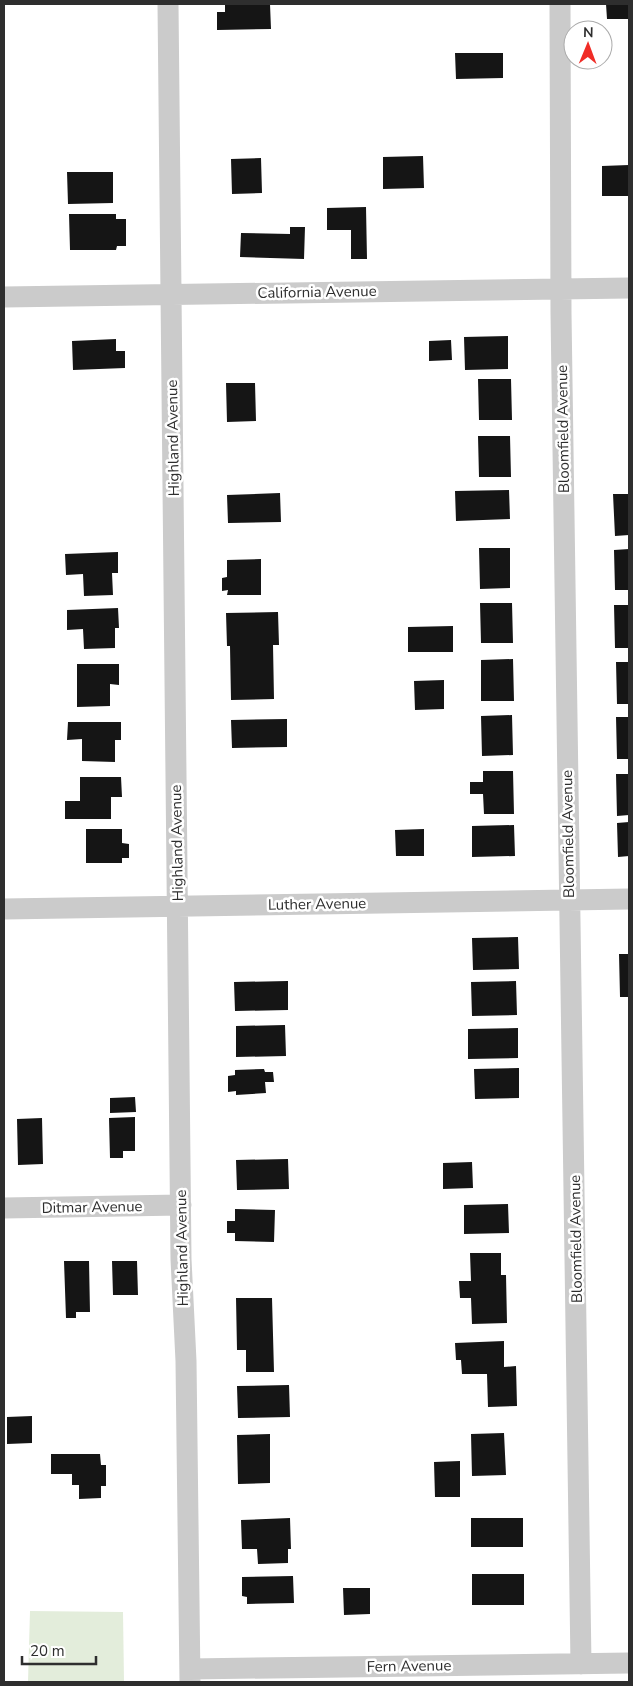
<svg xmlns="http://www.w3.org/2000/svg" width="633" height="1686" viewBox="0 0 633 1686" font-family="'Nunito Sans',sans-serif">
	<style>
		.green { fill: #e3eddb }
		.building { fill: #151515 }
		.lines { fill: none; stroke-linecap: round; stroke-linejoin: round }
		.street { stroke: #cbcbcb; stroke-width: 21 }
		.labels { text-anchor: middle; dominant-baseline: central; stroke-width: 5; stroke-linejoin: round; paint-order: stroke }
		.street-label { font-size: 15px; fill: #2e2e2e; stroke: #fff }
	</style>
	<rect width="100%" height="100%" fill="#fff"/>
	<path class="green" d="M30,1611L123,1612L124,1682H28Z"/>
	<path class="building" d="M225,4H270L271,29L217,30V12H225Z
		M606,4H629V19H607Z
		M455,53H503V78L456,79Z
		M423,156L424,188L383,189V157Z
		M261,158L262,193L232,194L231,159Z
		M629,165V196H602V166Z
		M67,172H113V203L68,204Z
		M366,207L367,259H351V230H327V208Z
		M69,214H116V219H126V246H117L116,250H70Z
		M290,227H305L304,259L240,257L241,233L290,234Z
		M508,336V369L465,370L464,337Z
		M116,339V351H125V368L73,370L72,341Z
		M451,340L452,360L429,361V341Z
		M478,379H511L512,420H479Z
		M226,383H255L256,421L227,422Z
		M478,436H510L511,477H479Z
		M509,490L510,519L456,521L455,491Z
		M280,493L281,522L228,523L227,495Z
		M613,494H629V535L615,536Z
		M479,548H510V588L480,589Z
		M629,549V590H615L614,550Z
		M118,552V573H112L113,595L84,596L83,574L66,575L65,554Z
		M261,559V595H227L228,590L222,591V578L227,577V560Z
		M480,603H512L513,643H481Z
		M614,605H629V648H615Z
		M118,608L119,628H115V648L84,649L83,629L67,630V610Z
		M278,612L279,645H273L274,699L231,700L230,646H227L226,613Z
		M453,626V652H408V627Z
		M513,659L514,701H481V660Z
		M616,662H629V704H617Z
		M77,664H119V685L110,684V706L77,707Z
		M444,680V709L415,710L414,681Z
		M512,715L513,755L482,756L481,716Z
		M616,717H629V759H617Z
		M287,719V747L232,748L231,720Z
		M68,722H121V740H115V762L82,761V739L67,740Z
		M483,771H513L514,814H484L483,794H470V782H483Z
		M616,774H629V815L617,816Z
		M80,777H121L122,797H111V819H65V801H80Z
		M629,822V856L618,857L617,823Z
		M514,825L515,856L472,857V826Z
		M86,829H122V843L129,844V858H122V863H86Z
		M424,829V856H396L395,830Z
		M518,937L519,969L473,970L472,938Z
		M619,954H629V997H620Z
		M288,981V1010L235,1011L234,982Z
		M516,981L517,1015L472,1016L471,982Z
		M285,1025L286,1056L236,1057V1026Z
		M518,1028V1058L468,1059V1029Z
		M519,1068V1098L475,1099L474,1069Z
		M264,1069L265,1072H273L274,1082H265L266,1093L236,1095V1091L228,1092V1076L235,1075V1070Z
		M135,1097L136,1112L110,1113V1098Z
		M135,1117V1151H123V1158H110L109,1118Z
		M42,1118L43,1164L18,1165L17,1119Z
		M288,1159L289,1189L237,1190L236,1160Z
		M472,1162L473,1188L443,1189V1163Z
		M508,1204L509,1233L464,1234V1205Z
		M235,1209L275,1210L274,1242L235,1241V1233H227V1221H235Z
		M470,1253H501V1275H506L507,1323L472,1324L471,1298H460L459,1281H471Z
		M64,1261H89L90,1312H76V1318H66Z
		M112,1261H137L138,1295H113Z
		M236,1298H272L274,1372H246V1350H237Z
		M504,1341V1367L516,1366L517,1406L488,1407L487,1374H462L461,1360H456L455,1343Z
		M289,1385L290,1417L238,1418L237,1386Z
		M32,1416V1443L7,1444V1417Z
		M504,1433L506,1475L472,1476L471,1434Z
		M270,1434V1483L238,1484L237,1435Z
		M51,1454H100L101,1465H106V1486H101V1498L79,1499V1485H72V1474H51Z
		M460,1461V1497H435L434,1462Z
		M290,1518L291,1549H288V1563L258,1564L257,1549H242L241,1520Z
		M471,1518H523V1547H471Z
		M472,1574H524V1605H472Z
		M293,1576L294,1603L247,1604V1597L242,1596V1577Z
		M343,1588H370V1614L344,1615Z"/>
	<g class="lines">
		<path class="street" d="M168,4L181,1259L186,1361L190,1682
			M560,4L561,313L581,1664
			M4,297L629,288
			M4,909L629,899
			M4,1208L181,1205
			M190,1669L629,1663"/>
	</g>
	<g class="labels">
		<g class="street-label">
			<text transform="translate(317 292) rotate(-1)">California Avenue</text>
			<text transform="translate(563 429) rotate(-91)">Bloomfield Avenue</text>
			<text transform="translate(173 438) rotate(-91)">Highland Avenue</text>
			<text transform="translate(568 834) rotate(-91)">Bloomfield Avenue</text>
			<text transform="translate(177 843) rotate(-91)">Highland Avenue</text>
			<text transform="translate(317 904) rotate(-1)">Luther Avenue</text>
			<text transform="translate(92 1207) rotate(-1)">Ditmar Avenue</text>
			<text transform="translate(576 1239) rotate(-91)">Bloomfield Avenue</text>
			<text transform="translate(182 1248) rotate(-91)">Highland Avenue</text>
			<text transform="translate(409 1666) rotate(-1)">Fern Avenue</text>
		</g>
	</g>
	<rect width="633" height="1686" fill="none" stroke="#2e2e2e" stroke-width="10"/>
	<g transform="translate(588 45) rotate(1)"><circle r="24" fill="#ffffff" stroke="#ababab"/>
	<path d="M0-4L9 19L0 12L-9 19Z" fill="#f02c26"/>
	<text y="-8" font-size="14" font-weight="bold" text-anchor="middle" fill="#2e2e2e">N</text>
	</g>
	<path d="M22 1656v8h74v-8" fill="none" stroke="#2e2e2e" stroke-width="2.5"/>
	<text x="30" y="1656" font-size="15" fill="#2e2e2e" stroke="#ffffff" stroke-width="4" paint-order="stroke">20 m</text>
</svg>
